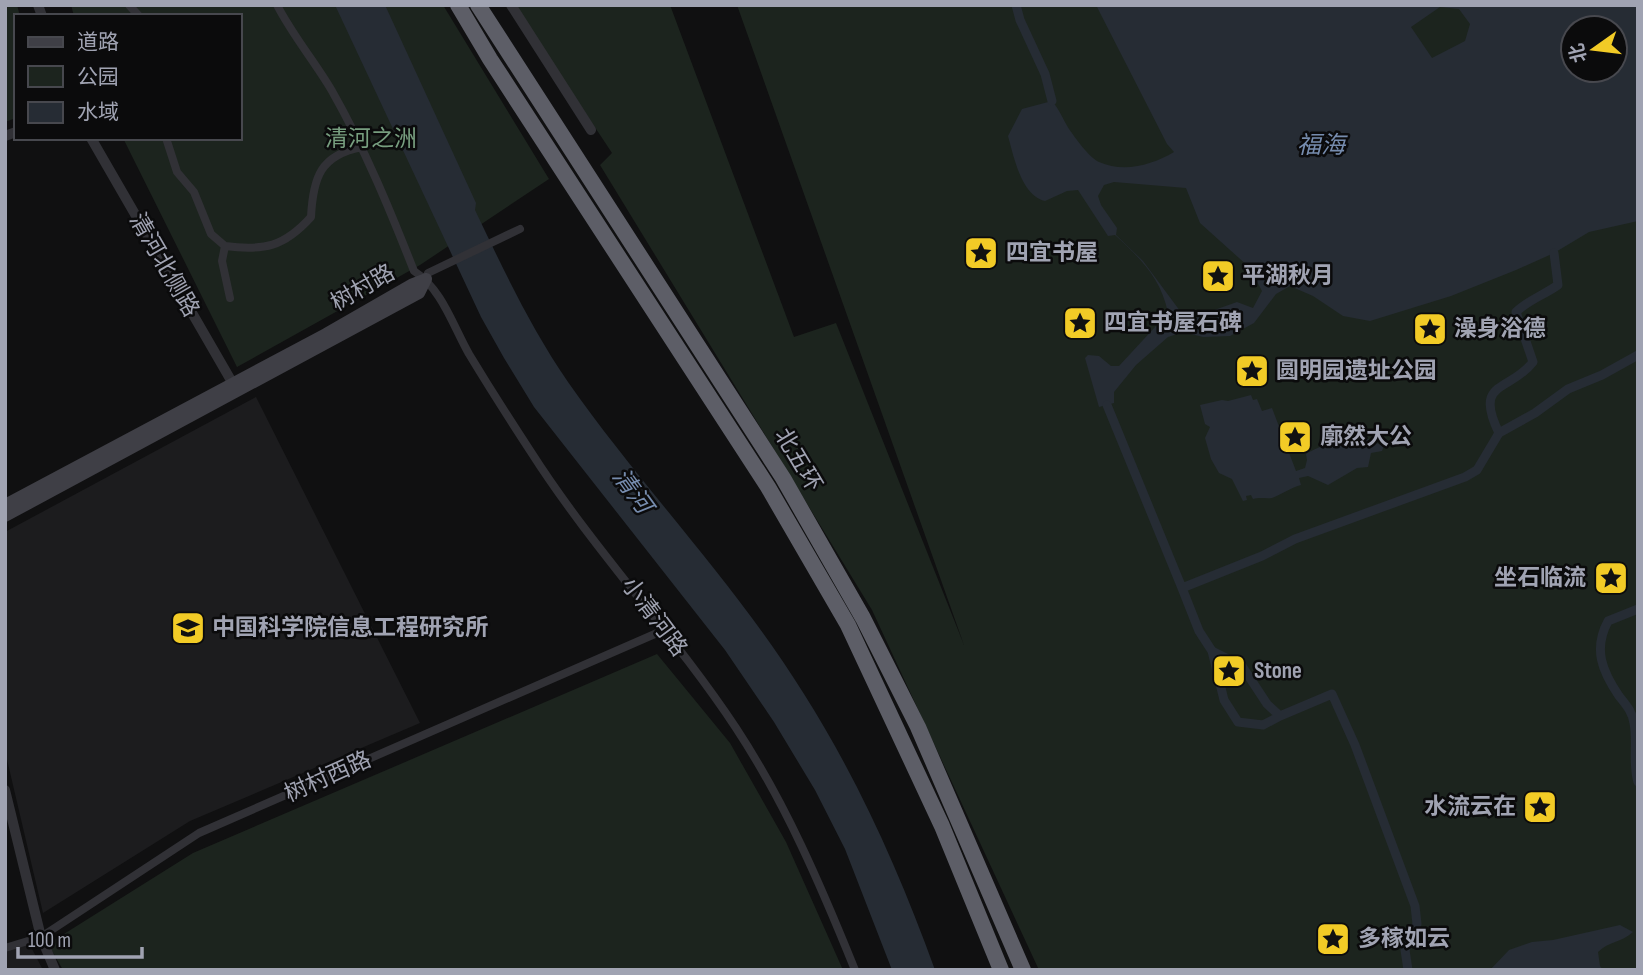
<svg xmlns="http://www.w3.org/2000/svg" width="1643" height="975" viewBox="0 0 1643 975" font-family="'Sofia Sans Condensed','Noto Sans SC',sans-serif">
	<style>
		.built { fill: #1c1c1e }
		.green { fill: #1c241e; fill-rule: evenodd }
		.water { fill: #262c34; fill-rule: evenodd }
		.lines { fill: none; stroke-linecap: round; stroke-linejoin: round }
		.canal { stroke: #262c34; stroke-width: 9 }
		.minor { stroke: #313136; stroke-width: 8 }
		.tertiary { stroke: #313136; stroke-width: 10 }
		.secondary { stroke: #3f3f46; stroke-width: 12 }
		.motorway { stroke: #5d5e67; stroke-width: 16 }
		.labels { text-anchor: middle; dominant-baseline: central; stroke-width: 5; stroke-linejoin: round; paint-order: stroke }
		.park-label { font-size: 23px; fill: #779e7f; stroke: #0b0b0c }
		.poi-label { font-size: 23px; font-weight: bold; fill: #a0a3b2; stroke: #0b0b0c; text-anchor: start }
		.street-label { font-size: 23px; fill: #a0a3b2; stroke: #0b0b0c }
		.water-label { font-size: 24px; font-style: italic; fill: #768cae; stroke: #0b0b0c }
	</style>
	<rect width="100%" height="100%" fill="#101011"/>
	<path class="built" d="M256,397L420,723L190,821L43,913L5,751V532Z
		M26,945L32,949L43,970H5V951Z"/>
	<path class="green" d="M5,5H17L20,16H16V118L5,122Z
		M71,5H443L549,179L420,265L237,367L123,138H240V16H74Z
		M514,5H670L794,337L836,323L964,645L737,5H1638V970H1039L872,610L600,165L612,153ZM1573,28H1615V70H1573Z
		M657,654L730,743L786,842L843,970H63L48,944L193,853Z"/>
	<path class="water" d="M335,5H385L476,203L475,210C503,269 531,328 568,382C643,489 735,583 804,694C859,781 900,873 935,970H892L845,849L815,790L774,722L725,650L534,407L504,358L481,317Z
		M1096,5H1638V221L1589,232L1554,253L1516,270L1451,296L1370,321L1343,316L1313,296L1290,286L1276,294L1254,323L1230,336L1203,337L1183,332L1168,337L1136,365L1114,392V403L1099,407L1085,358L1088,355L1099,356L1111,366H1119L1168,313C1161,278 1141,259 1115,235L1108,236L1078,190L1067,191L1045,201C1021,195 1014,157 1008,136L1022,109L1052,101C1060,110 1063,120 1069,129C1076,139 1089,157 1099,162C1124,173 1152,165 1174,152L1167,144ZM1440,7L1459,9L1470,24L1465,41L1432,58L1411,27ZM1573,28H1615V70H1573ZM1114,182L1186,188L1200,223L1249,267L1262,291L1253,308L1237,302L1203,314L1183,315L1143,261L1116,235L1117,228L1101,205L1098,196L1104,185Z
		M1251,395L1253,400L1257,399L1262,411L1272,408L1296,471L1305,468L1307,460L1306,454C1312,450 1351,433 1358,435C1366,437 1375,443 1384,446L1382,451L1371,453L1368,467L1357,468L1328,485L1308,476L1299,478L1301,485C1290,488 1282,494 1272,498C1265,499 1260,497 1253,499L1251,495L1246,496L1247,500L1243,501L1232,479L1219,473L1211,459L1205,438L1210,427L1205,424L1200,405L1222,400L1228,401Z
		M1620,925L1633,932C1621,943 1609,941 1598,952L1600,966L1603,970H1490L1509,950L1532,942L1553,940Z"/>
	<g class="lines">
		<path class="canal" d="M1016,5L1020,20L1045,74L1052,101
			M1107,405L1182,588L1262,556L1295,539L1465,477L1477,470L1499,433L1535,413L1568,389L1602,375L1638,355
			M1499,433C1473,380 1510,392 1533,362L1516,312C1528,300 1544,295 1558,285L1554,253
			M1182,588L1199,631L1212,651L1242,666L1267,704L1280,716L1332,694L1355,745L1415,906L1417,924L1405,950L1408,970
			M1638,609L1608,621C1593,649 1602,671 1619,696C1626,705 1632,711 1634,723C1638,743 1632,763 1638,782
			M1212,651L1224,700L1238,722L1263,725L1280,716"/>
		<path class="minor" d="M129,5L139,16
			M277,5C293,36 315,62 332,91C365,149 390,210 414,271C442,289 453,326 469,354C489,387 510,420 531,452C593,549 673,633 736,728C786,804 821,886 855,970
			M166,138L177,172L194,192L211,234L225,246
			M426,279L428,273L520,229
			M230,298L222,261L225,246C264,251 284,247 311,217C313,178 320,155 362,147
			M5,948L41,937L199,833L664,630"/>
		<path class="tertiary" d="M38,5L42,16
			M511,5L591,130
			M5,136L16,132
			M91,138L236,389
			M5,790L41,937L55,970"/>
		<path class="secondary" d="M5,505L326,334L413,284L426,279
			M5,516L419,293L426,279"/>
		<path class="motorway" d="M458,5L490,59L768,487L848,625L942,826L1001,970
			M478,5L783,478L863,618L918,727L1023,970"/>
	</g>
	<defs>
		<g id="sight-square" transform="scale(1.75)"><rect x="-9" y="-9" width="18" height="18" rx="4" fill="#f2cb26" stroke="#0b0b0c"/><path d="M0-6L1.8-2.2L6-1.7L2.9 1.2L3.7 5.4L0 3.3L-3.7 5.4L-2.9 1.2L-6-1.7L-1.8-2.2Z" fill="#111"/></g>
		<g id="university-square" transform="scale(1.75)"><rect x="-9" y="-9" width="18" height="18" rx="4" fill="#f2cb26" stroke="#0b0b0c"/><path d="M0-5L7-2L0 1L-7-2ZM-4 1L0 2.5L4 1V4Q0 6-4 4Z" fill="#111"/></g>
	</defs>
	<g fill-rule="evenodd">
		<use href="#sight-square" x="981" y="253"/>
		<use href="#sight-square" x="1218" y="276"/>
		<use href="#sight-square" x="1080" y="323"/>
		<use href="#sight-square" x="1430" y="329"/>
		<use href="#sight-square" x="1252" y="371"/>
		<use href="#sight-square" x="1295" y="437"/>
		<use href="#sight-square" x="1611" y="578"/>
		<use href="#university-square" x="188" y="628"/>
		<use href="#sight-square" x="1229" y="671"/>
		<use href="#sight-square" x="1540" y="807"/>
		<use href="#sight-square" x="1333" y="939"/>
	</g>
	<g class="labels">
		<g class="park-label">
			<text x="371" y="139">清河之洲</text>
		</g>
		<g class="poi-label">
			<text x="1006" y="253">四宜书屋</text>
			<text x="1242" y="276">平湖秋月</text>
			<text x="1104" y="323">四宜书屋石碑</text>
			<text x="1454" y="329">澡身浴德</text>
			<text x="1276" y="371">圆明园遗址公园</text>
			<text x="1320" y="437">廓然大公</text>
			<text x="1586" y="578" text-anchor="end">坐石临流</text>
			<text x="212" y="628">中国科学院信息工程研究所</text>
			<text x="1254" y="671">Stone</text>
			<text x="1516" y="807" text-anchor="end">水流云在</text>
			<text x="1358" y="939">多稼如云</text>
		</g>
		<g class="street-label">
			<text transform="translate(164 265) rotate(60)">清河北侧路</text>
			<text transform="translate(363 288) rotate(-30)">树村路</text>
			<text transform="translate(798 460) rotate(59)">北五环</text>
			<text transform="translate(654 617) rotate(53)">小清河路</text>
			<text transform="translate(328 777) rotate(-24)">树村西路</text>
		</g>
		<g class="water-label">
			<text x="1321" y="145">福海</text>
			<text transform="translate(632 491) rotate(54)">清河</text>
		</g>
	</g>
	<rect width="1643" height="975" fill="none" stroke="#a0a3b2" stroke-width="14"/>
	<rect x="14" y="14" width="228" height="126" fill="#0b0b0c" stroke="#47484e" stroke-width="2"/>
	<rect x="28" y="37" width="35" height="10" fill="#3f3f46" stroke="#47484e" stroke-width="2"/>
	<text x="77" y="49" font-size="21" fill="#a0a3b2">道路</text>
	<rect x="28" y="66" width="35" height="21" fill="#1c241e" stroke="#47484e" stroke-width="2"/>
	<text x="77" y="84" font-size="21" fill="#a0a3b2">公园</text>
	<rect x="28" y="102" width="35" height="21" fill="#262c34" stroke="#47484e" stroke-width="2"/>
	<text x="77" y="119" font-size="21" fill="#a0a3b2">水域</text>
	<g transform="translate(1594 49) rotate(256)"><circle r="33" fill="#0b0b0c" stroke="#47484e" stroke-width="2"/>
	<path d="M0-5L12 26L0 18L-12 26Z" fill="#f2cb26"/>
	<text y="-10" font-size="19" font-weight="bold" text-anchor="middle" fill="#a0a3b2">北</text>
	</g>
	<path d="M18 947v10h124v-10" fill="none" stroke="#a0a3b2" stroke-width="3.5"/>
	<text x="28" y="947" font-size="21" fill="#a0a3b2" stroke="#0b0b0c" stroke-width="5" paint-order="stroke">100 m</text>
</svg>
